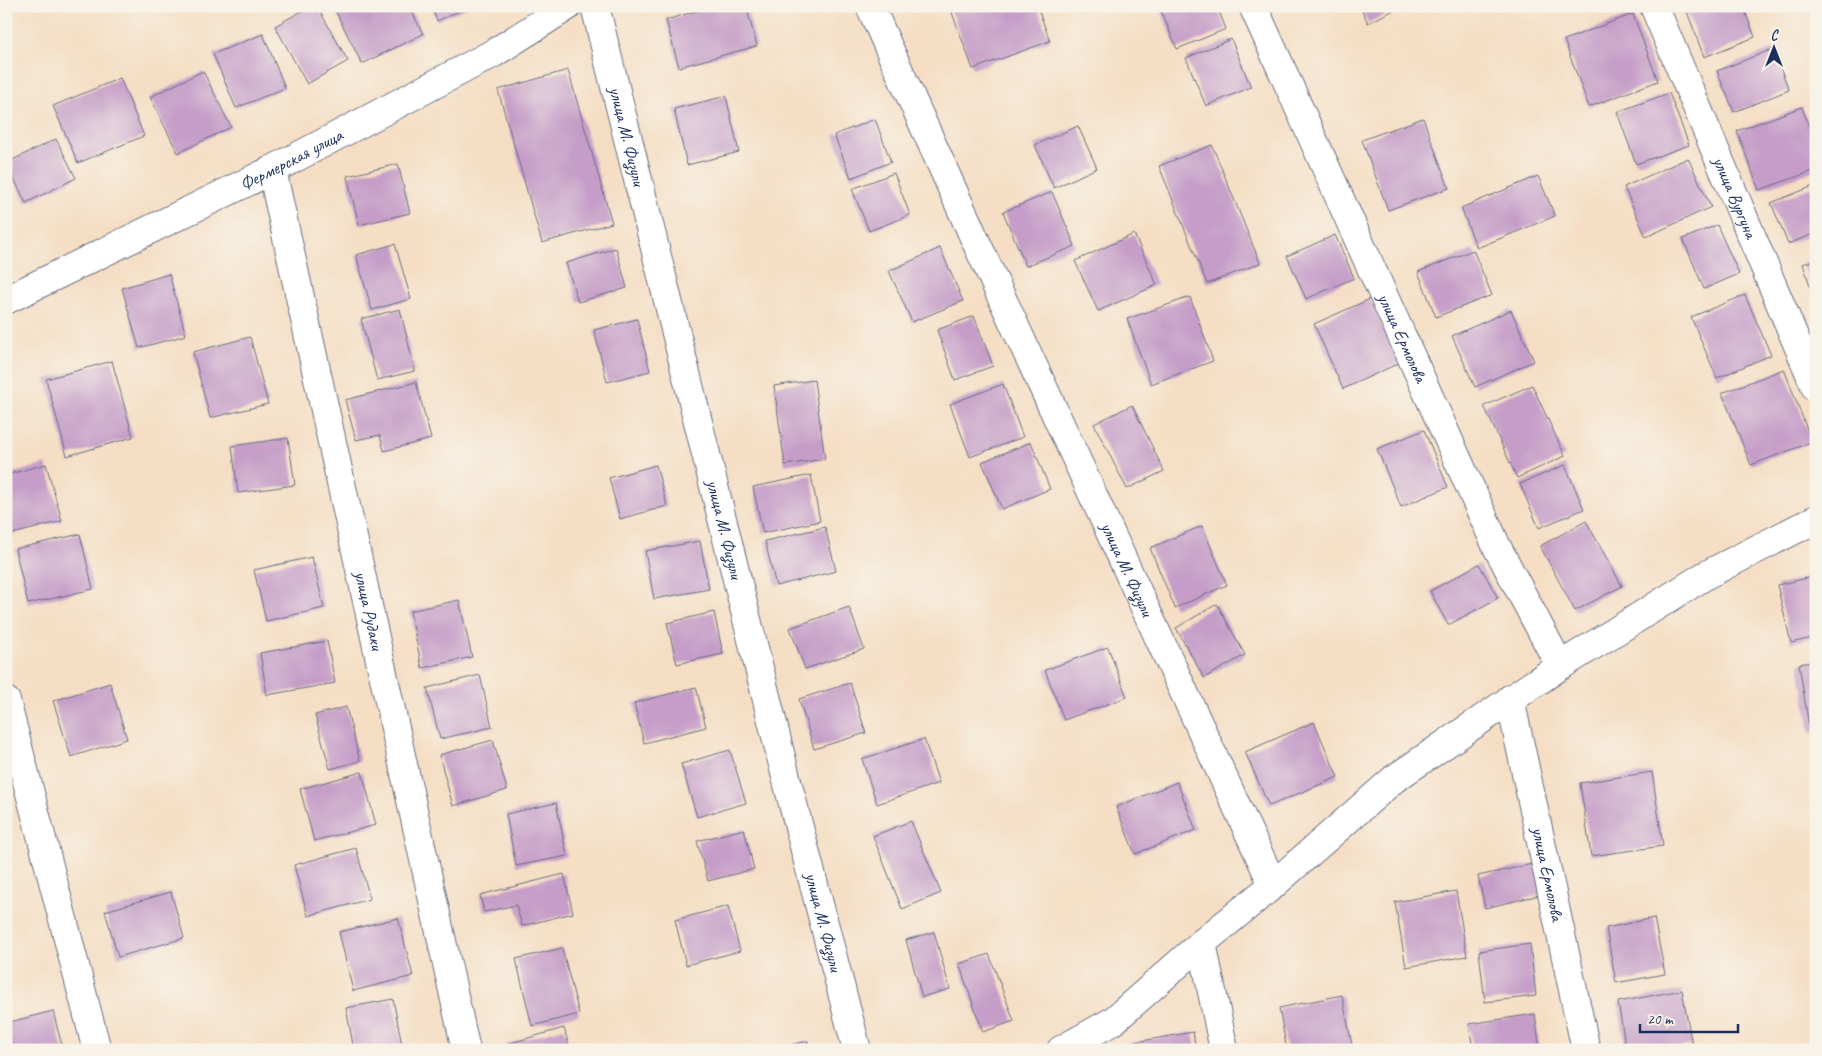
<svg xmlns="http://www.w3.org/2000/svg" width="1822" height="1056" viewBox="0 0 1822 1056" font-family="Caveat,sans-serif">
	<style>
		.building { fill: #c59dc8 }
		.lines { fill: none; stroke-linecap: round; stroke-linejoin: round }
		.minor-casing { stroke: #676c82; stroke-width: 30 }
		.minor { stroke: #fff; stroke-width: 28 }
		.labels { text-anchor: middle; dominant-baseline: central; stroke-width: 4; stroke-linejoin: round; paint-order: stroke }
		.street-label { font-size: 18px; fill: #1b2f5e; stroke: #f7f3e8 }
	</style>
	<rect width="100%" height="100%" fill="#f7f3e8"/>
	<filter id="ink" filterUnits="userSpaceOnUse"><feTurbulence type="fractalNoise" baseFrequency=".02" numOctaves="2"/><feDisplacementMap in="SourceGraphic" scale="10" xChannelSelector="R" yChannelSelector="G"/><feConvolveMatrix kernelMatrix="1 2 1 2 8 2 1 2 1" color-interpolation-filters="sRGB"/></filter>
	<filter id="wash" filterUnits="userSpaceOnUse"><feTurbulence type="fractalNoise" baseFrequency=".0096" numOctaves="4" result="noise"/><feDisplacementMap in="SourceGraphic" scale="20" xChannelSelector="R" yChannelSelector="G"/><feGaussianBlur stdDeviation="1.12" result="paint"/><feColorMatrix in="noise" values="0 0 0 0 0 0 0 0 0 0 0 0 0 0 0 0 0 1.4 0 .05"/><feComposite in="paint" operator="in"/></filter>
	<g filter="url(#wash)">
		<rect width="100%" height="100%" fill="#f5dec4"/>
		<g id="blocks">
			<path class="building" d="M311,6H317L348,61L307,84L275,26Z
				M333,6H409L423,34L362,64Z
				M431,6H470L437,21Z
				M714,6H746L757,46L679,67L666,20Z
				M961,6H1037L1050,41L973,69L951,10Z
				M1159,6H1217L1226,29L1177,49Z
				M1360,6H1402L1368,23Z
				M1685,6H1743L1755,37L1704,57Z
				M1633,14L1658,81L1589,107L1564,40Z
				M263,34L285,88L236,108L213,54Z
				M1231,39L1251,87L1206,106L1186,58Z
				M1773,49L1789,90L1734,112L1717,71Z
				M568,70L612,223L542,243L498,90Z
				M203,71L231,127L178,153L150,97Z
				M120,78L144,136L78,163L53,106Z
				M1669,93L1689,145L1636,164L1617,112Z
				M726,96L739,152L687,165L674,109Z
				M1802,107L1816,146V170L1759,190L1737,131Z
				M1423,118L1449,188L1388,210L1362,140Z
				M875,119L891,162L851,178L834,135Z
				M1078,126L1097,168L1054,188L1035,145Z
				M56,139L76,178L26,203L6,163Z
				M1212,145L1260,263L1207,284L1159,166Z
				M1688,158L1711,207L1646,237L1624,187Z
				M398,164L410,213L359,225L347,176Z
				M894,173L910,215L869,231L852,189Z
				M1538,176L1555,216L1477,248L1461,208Z
				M1816,185V233L1788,244L1771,203Z
				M1052,192L1075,246L1026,266L1003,212Z
				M1717,225L1739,274L1704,289L1683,239Z
				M1134,234L1157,285L1098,311L1075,261Z
				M1335,235L1354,278L1306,299L1287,256Z
				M395,244L411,299L372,310L356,255Z
				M616,248L627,288L578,302L566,263Z
				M940,248L963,301L912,322L889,271Z
				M1473,250L1492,295L1436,317L1418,272Z
				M1816,259V301H1815L1803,264Z
				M169,274L186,335L139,348L122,288Z
				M1745,295L1771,355L1717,378L1691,317Z
				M1190,297L1213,361L1151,384L1127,319Z
				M1370,299L1399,363L1343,389L1314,324Z
				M400,309L415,371L377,380L361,319Z
				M1511,310L1534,361L1475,387L1452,336Z
				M974,316L993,366L955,380L937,330Z
				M637,319L650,371L607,382L594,330Z
				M250,337L268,404L210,418L193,352Z
				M112,361L133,437L67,456L46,379Z
				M1784,369L1812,442L1751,465L1722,393Z
				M814,380L825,459L785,465L774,386Z
				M416,382L431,439L384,451L380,435L356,440L345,400Z
				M1003,384L1023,437L970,457L950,404Z
				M1532,385L1565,456L1517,478L1484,406Z
				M1132,405L1164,471L1127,489L1094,424Z
				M1424,430L1448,487L1401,507L1377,449Z
				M288,438L295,485L238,493L232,446Z
				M1031,442L1050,489L1002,509L982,462Z
				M46,464L62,521L9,535L6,527V475Z
				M656,465L667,506L620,519L609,478Z
				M1565,465L1584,509L1539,528L1520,484Z
				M811,475L820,521L763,533L753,487Z
				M1586,521L1622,586L1575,611L1540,546Z
				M1202,526L1227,585L1175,608L1150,548Z
				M825,527L836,571L776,586L765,541Z
				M80,534L93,589L28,604L15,549Z
				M700,541L709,589L654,599L645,551Z
				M312,557L324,608L266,621L254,570Z
				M1479,564L1498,598L1448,625L1430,591Z
				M1816,576V637L1791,643L1777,585Z
				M459,600L472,657L422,668L410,611Z
				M1217,604L1245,655L1204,678L1176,628Z
				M849,607L864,649L805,669L790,628Z
				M714,612L723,654L677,664L667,623Z
				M327,641L335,683L267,695L260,653Z
				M1108,647L1127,697L1064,720L1045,670Z
				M1816,661V732L1810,733L1799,664Z
				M480,675L492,727L440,739L427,688Z
				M110,683L127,739L71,757L53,701Z
				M850,683L866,733L814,749L799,699Z
				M696,687L706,727L644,743L634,703Z
				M346,707L360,761L330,769L315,715Z
				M1314,722L1338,777L1269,806L1245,752Z
				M924,739L939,783L877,804L862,759Z
				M493,740L507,790L453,806L439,755Z
				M730,750L746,803L697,817L681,764Z
				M362,772L376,825L314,841L300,789Z
				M1652,772L1663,846L1591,856L1580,783Z
				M1177,782L1196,830L1135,854L1116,807Z
				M556,803L567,856L516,866L506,814Z
				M911,821L941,893L902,909L873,836Z
				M744,829L754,869L708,881L697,841Z
				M356,848L370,899L308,916L294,865Z
				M1541,862L1548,893L1485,908L1478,876Z
				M564,874L573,913L522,926L516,905L484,912L480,895Z
				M1456,891L1467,956L1406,967L1395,902Z
				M171,892L184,938L118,957L105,911Z
				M728,906L740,951L686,965L675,920Z
				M398,918L413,976L353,991L339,932Z
				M1654,918L1665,974L1616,983L1606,928Z
				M934,932L950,989L922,997L906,940Z
				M1530,944L1536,996L1485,1002L1479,951Z
				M562,948L579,1014L532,1026L516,959Z
				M989,954L1014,1021L983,1032L959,964Z
				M1682,990L1692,1045L1665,1050H1626L1618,1002Z
				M1342,995L1353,1050H1287L1279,1008Z
				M393,999L403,1050H354L346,1008Z
				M53,1011L63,1050H6V1023Z
				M1535,1014L1540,1050H1473L1469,1024Z
				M564,1028L570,1050H508L507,1044Z
				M1193,1032L1196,1050H1131L1130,1043Z
				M808,1041L810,1050H773V1049Z"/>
		</g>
	</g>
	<g filter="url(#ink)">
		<use href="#blocks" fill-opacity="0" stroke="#676c82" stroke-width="1"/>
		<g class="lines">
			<g class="minor-casing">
				<g id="minor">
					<path id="s1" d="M595,6L787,781L857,1050"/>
					<path id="s2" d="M870,6L977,244L1273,885"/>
					<path id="s3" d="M1253,6L1497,547L1560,666"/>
					<path id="s4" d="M1654,6L1816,388"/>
					<path id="s5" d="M272,170L466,1050"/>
					<path id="s6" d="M6,300L272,170L494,53L568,6"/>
					<path id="s7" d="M1510,699L1586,1050"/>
					<path d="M6,701L97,1050"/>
					<path d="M1202,943L1224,1050"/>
					<path d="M1061,1050L1113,1021L1202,943L1273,885L1394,779L1560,666L1706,575L1816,519"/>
				</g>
			</g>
			<use href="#minor" class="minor"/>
		</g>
	</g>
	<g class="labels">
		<g class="street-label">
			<text stroke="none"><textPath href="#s1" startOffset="134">улица М. Физули</textPath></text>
			<text stroke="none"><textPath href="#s6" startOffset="318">Фермерская улица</textPath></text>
			<text stroke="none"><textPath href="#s4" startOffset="208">улица Вургуна</textPath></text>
			<text stroke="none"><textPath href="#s3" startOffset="364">улица Ермолова</textPath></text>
			<text stroke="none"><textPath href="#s1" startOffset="539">улица М. Физули</textPath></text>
			<text stroke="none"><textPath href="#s2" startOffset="619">улица М. Физули</textPath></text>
			<text stroke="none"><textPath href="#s5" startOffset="451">улица Рудаки</textPath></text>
			<text stroke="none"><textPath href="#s7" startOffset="179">улица Ермолова</textPath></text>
			<text stroke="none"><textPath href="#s1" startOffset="944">улица М. Физули</textPath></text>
		</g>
	</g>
	<rect width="1822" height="1056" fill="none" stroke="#f7f3e8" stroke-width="25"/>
	<g transform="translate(1774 48)" stroke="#f7f3e8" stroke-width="4" paint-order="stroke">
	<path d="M0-4L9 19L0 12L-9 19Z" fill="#1b2f5e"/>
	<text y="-8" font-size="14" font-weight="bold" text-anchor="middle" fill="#1b2f5e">С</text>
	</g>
	<path d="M1640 1024v8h98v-8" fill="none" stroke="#1b2f5e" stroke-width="2.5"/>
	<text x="1647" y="1024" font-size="15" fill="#1b2f5e" stroke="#f7f3e8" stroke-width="4" paint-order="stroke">20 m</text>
</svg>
